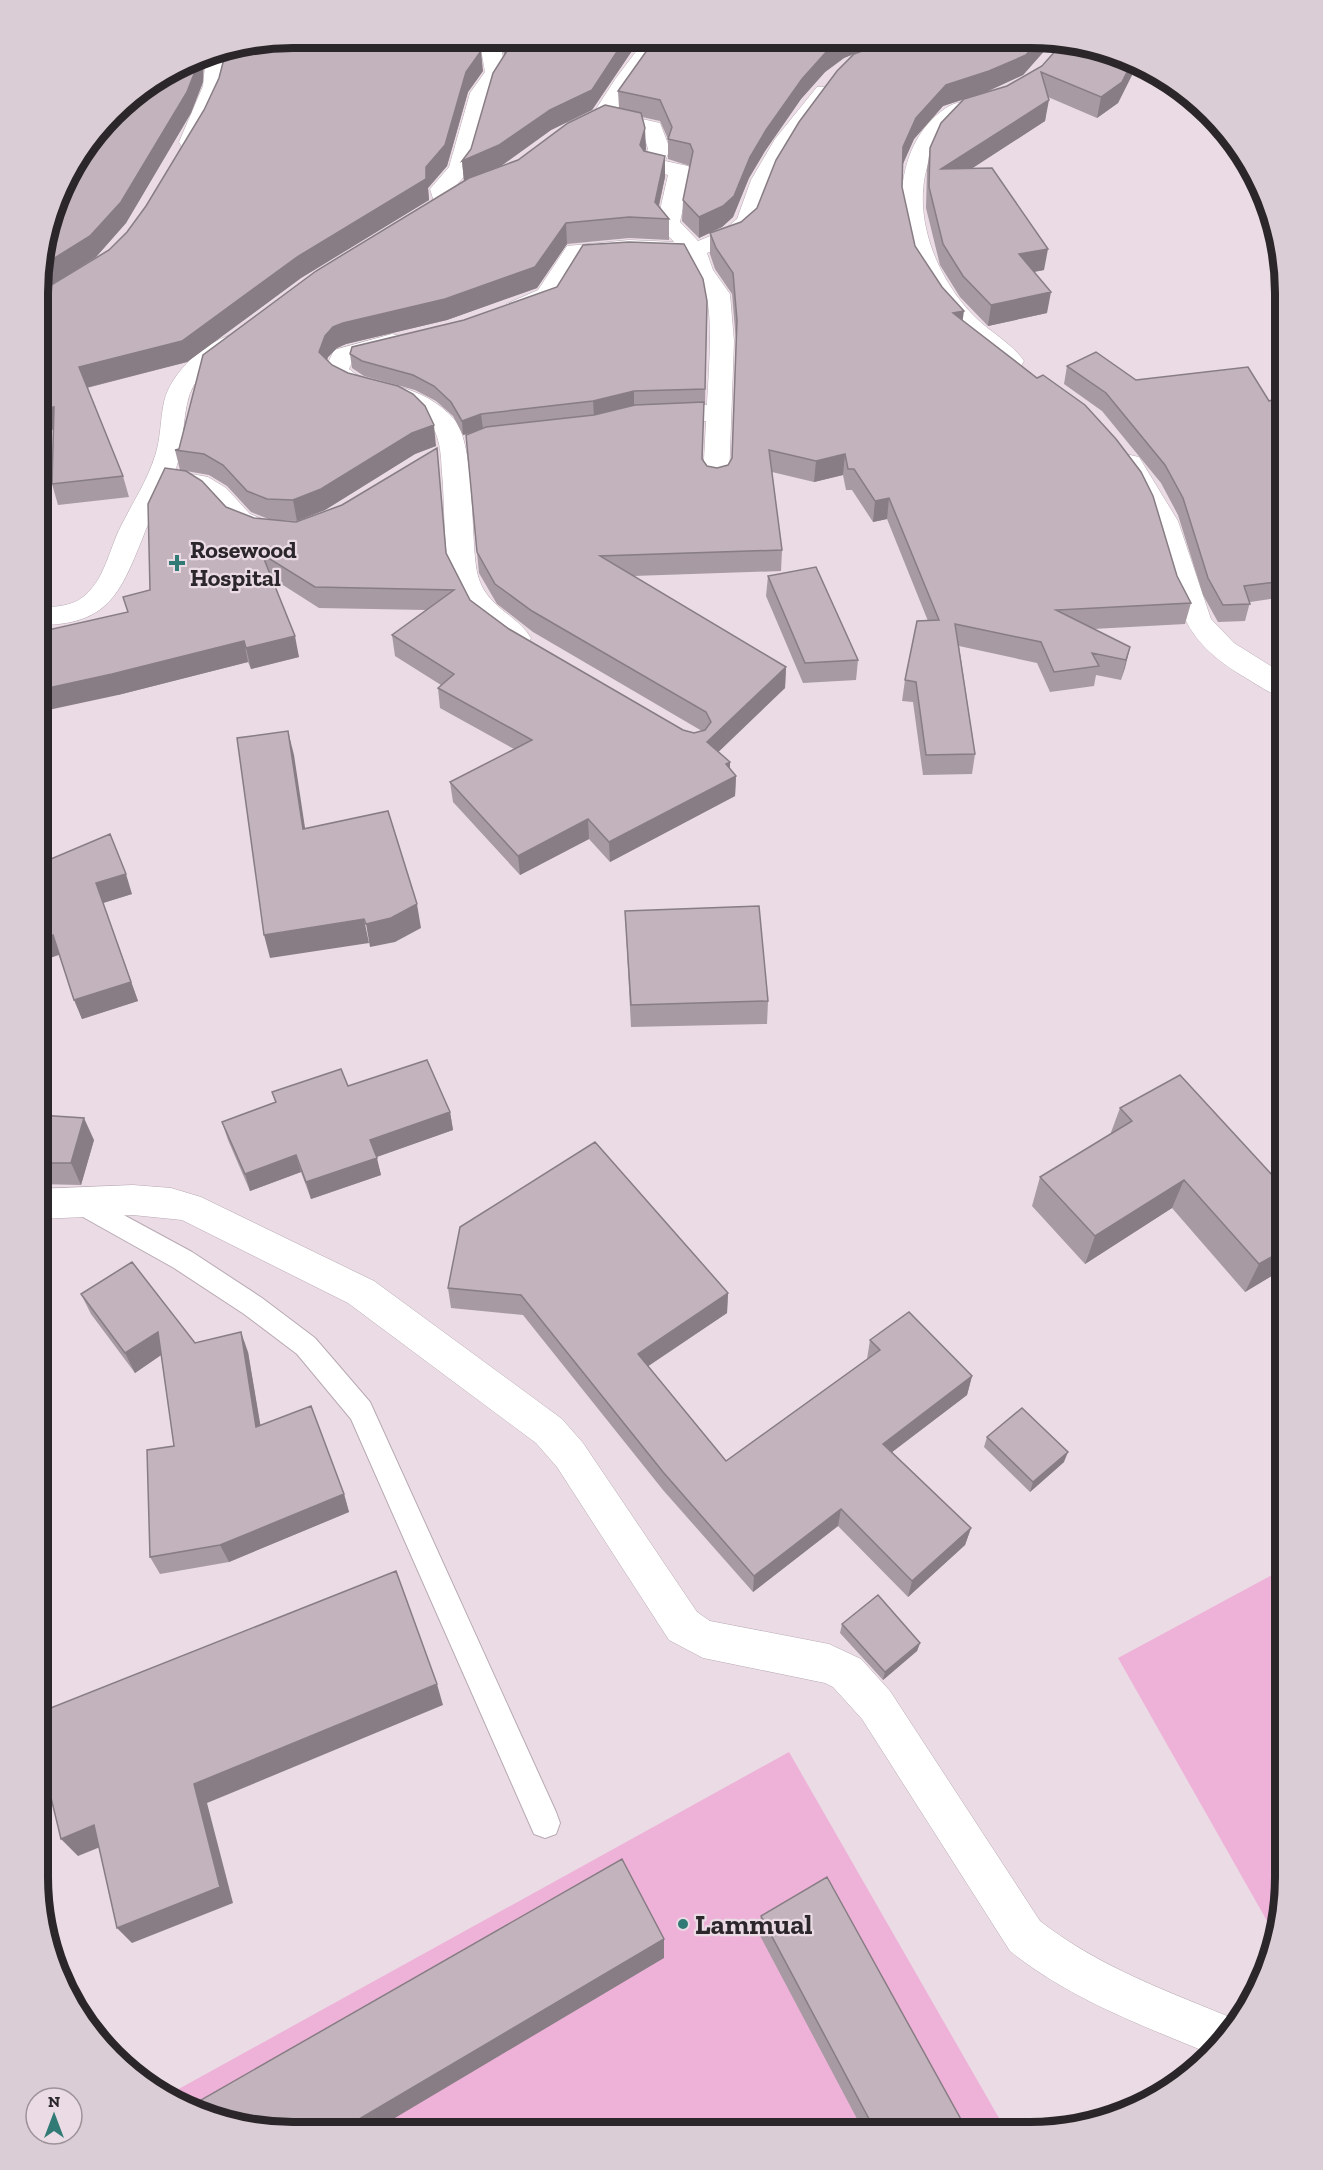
<svg xmlns="http://www.w3.org/2000/svg" width="1323" height="2170" viewBox="0 0 1323 2170" font-family="'Zilla Slab',serif">
	<style>
		.green { fill: #eeb2d9 }
		.lines { fill: none; stroke-linecap: round; stroke-linejoin: round }
		.lane-casing { stroke: #b8a9b2; stroke-width: 2 }
		.street-casing { stroke: #b8a9b2; stroke-width: 1 }
		.lane { fill: #fff; fill-rule: evenodd }
		.street { fill: #fff; fill-rule: evenodd }
		.wall { fill: #a79aa2; fill-rule: evenodd }
		.shaded-wall { fill: #887d84 }
		.building { fill: #c2b3bc; stroke: #887d84; stroke-width: 1.5 }
		.poi-dot { fill: #327a76; stroke: #eadbe4; stroke-width: 2 }
		.labels { text-anchor: middle; dominant-baseline: central; stroke-width: 4.5; stroke-linejoin: round; paint-order: stroke }
		.poi-label { font-size: 24px; font-weight: bold; fill: #2b2629; stroke: #eadbe4; text-anchor: start }
		.near-poi-label { font-size: 28px; font-weight: bold; fill: #2b2629; stroke: #eadbe4; text-anchor: start }
		.rim { fill: none; stroke: #2b2629; stroke-width: 8 }
	</style>
	<rect width="100%" height="100%" fill="#eadbe4"/>
	<path class="green" d="M1285,1568V1894L1275,1935L1118,1658Z
		M789,1752L1007,2132L260,2130L195,2113L166,2096Z"/>
	<g class="lines">
		<g class="lane-casing">
			<path id="lane" d="M83,1193L192,1252L262,1298L315,1338L370,1402L556,1812L560,1823L556,1834L545,1838L534,1834L351,1419L297,1354L244,1314L174,1268L74,1212L70,1204L74,1196Z"/>
		</g>
		<g class="street-casing">
			<path id="street" d="M479,38H499L506,72L492,93L471,169L452,190L455,203L452,208H436L430,189L449,167L470,93L485,72Z
				M642,39H662C651,66 630,88 615,113L660,123L670,149L665,161L688,166L691,171L680,222L698,241L723,231L737,219L751,180L775,139L817,87H831L835,91L796,141L773,180L755,227L739,241L707,253L713,270L730,294L734,341L729,479L725,485L716,487L707,485L703,479L706,421L651,420L647,414L651,408L707,405C708,381 714,313 705,293C699,280 690,271 685,256L629,254L582,257L564,284L557,299L522,314H506L502,309L506,304L538,290L567,246L629,240L674,242L657,223L668,175L645,169L642,164L648,149L643,132L605,123L581,136H565L562,131L565,126L594,112L616,78L635,53Z
				M225,51C236,79 214,123 198,147H182L179,142L203,86L206,55Z
				M977,99L985,100L988,105C982,113 972,112 963,116C953,122 944,133 938,142C904,198 932,273 973,315C988,331 1012,343 1024,361L1021,366C1002,371 988,355 974,343C950,321 928,296 915,267C892,217 896,141 946,108C955,102 967,101 977,99Z
				M237,333L246,335L249,340L246,345C229,356 206,367 194,385C181,406 186,445 175,471L208,477L226,488L250,514L277,525L281,531L277,537L268,540L232,526L208,500L192,490L168,487C160,503 149,519 143,537C120,594 108,625 39,625V607C54,607 70,607 83,597C105,580 109,549 121,526C133,502 147,481 155,456C161,438 160,420 164,402C171,371 207,340 237,333Z
				M392,334L401,336L404,341L401,346L353,360L349,369C362,381 379,381 396,386C418,391 439,402 454,419C476,446 470,536 477,572C485,608 516,613 531,638L527,645C511,649 503,642 491,632C474,618 456,595 450,573C443,543 445,504 442,473C441,459 441,441 433,428C410,388 348,407 324,371L334,350Z
				M1130,455L1139,457L1178,521L1211,619L1234,643L1285,675V698C1269,694 1255,683 1241,675C1172,633 1181,597 1155,531C1146,506 1131,485 1117,463L1121,457Z
				M133,1185L171,1188L201,1197L374,1281L562,1419L583,1443L697,1612L710,1621L829,1644L861,1659L890,1691L1040,1921C1100,1968 1170,1992 1239,2021L1233,2032L1211,2054C1141,2025 1070,1999 1010,1951L862,1719L833,1687L825,1683L703,1658L669,1640L557,1467L536,1443L348,1303L182,1220L133,1215L38,1219V1189Z"/>
		</g>
		<use href="#lane" class="lane"/>
		<use href="#street" class="street"/>
	</g>
	<path class="wall" d="M501,38L640,39L592,110L551,130L501,166L518,160L619,108L618,91L655,39L1054,40L1023,75L986,92L943,106L914,139L903,164L902,187L915,246L962,320L1177,576L1191,603L1185,624L1093,629L1130,647L1121,680L1096,675L1094,686L1050,692L1037,663L959,646L975,754L972,774L923,775L913,702L902,701L905,680L928,621L887,519L873,522L852,490H846L843,475L814,482L772,472L782,550L781,571L633,576L786,667L785,688L718,751L730,762V769L736,776L735,796L610,862L589,839L520,875L453,802L450,782L514,749L440,708L438,688L441,685L395,656L392,635L426,610L319,608L272,578L299,657L251,669L248,662L118,695L128,612L150,590L180,470L175,450L179,449L464,181L462,161L471,149L504,55ZM872,48L757,208L741,222L710,233V254L715,269L732,294L736,341L732,458L728,465L717,468L707,466L702,460L704,404H705L707,301L350,354L352,368L364,376L415,390L436,401L453,416L463,435L480,430L477,552L479,573L497,604L533,632L702,731L694,733L683,730L509,629L470,600L447,554L254,518L226,507L186,471L209,475L227,486L251,512L271,520L297,521L325,510L415,454L436,446L332,365L327,360L328,357L337,348L346,344L447,320L537,288L567,244L629,238L669,240V219L659,206L665,177L645,151L646,149L642,117L660,121L668,139V159L690,166L683,200L682,221L699,238L722,227L733,217L749,178L765,151L801,99L825,72L844,58L866,49Z
		M1128,57L1138,63L1118,103L1097,118L1048,97L1045,121L972,168L1044,270L1034,272L1047,313L988,326L960,297L940,265L926,208L927,169L930,148L1007,86L1042,66Z
		M483,71L468,92L447,166L428,188L429,200L301,278L187,362L87,388L123,476L129,497L58,505L52,484L53,429L39,433L40,260L203,82L191,113L126,223L96,257L42,290Z
		M1067,366L1136,380L1269,401L1285,396V597L1250,602L1245,621L1218,622L1203,595L1178,515L1161,483L1102,411L1064,384Z
		M768,576L858,660L856,680L803,683L766,596Z
		M39,864L132,894L103,903L138,1001L82,1019L59,955L50,958L39,937Z
		M625,911L768,1001L767,1024L631,1027Z
		M348,1086L450,1112L453,1130L376,1157L381,1175L311,1199L301,1172L250,1191L228,1140L222,1122L275,1102L272,1092Z
		M1120,1108L1285,1189V1268L1245,1292L1172,1208L1085,1264L1032,1206L1040,1177L1110,1135Z
		M39,1115L94,1140L81,1185L38,1184Z
		M448,1288L728,1293L727,1313L648,1366L726,1461L867,1359L870,1340L972,1376L967,1395L892,1452L971,1528L965,1545L908,1597L838,1526L753,1592L663,1490L523,1315L451,1308Z
		M81,1294L195,1343L248,1352L260,1426L344,1494L349,1512L229,1562L160,1574L150,1557L174,1446L161,1355L135,1373L91,1314Z
		M987,1437L1064,1462L1030,1492L984,1447Z
		M842,1624L920,1643L917,1651L883,1680L840,1633Z
		M761,1916L968,2132H864L758,1932Z"/>
	<path class="shaded-wall" d="M626,38L640,39L592,110L551,130L501,166L464,181L462,161Z
		M844,39H912L866,49L844,58L825,72L801,99L765,151L749,178L733,217L722,227L699,238V217L750,157L766,130L802,79L827,51Z
		M1039,40H1054L1023,75L986,92L943,106L914,139L901,168L903,147L916,118L946,85Z
		M481,51L483,71L468,92L447,166L428,188L429,200L301,278L187,362L85,388L79,367L297,257L426,167L466,72Z
		M204,55L203,82L191,113L126,223L96,257L40,292V267L199,56Z
		M1133,60L1138,63L1118,103L1097,118L1101,97Z
		M1049,100L1045,121L939,190L941,169Z
		M645,128L646,149L640,165V145Z
		M665,156V177L656,218L655,202Z
		M566,223L567,244L537,288L447,320L346,344L337,348L328,357L322,373L319,352L325,336L333,327Z
		M1048,249L1044,270L1016,275L1019,254Z
		M1051,292L1047,313L988,326L991,305Z
		M964,311L961,332L953,313Z
		M634,391V406L594,416L593,401Z
		M54,407L60,428L39,433V410Z
		M481,414L483,429L463,435L462,421Z
		M434,425L436,446L415,454L325,510L297,521L293,500L412,433Z
		M845,454L843,475L814,482L816,461Z
		M889,498L887,519L873,522L875,501Z
		M295,636L299,657L251,669L246,648Z
		M244,641L248,662L118,695L39,712V690Z
		M1130,647L1125,668L1121,680L1126,660Z
		M786,667L785,688L707,763V742Z
		M288,731L294,755L309,854L303,829Z
		M730,762V779L736,776L735,796L610,862L609,842Z
		M588,819L589,839L520,875L518,856Z
		M126,874L132,894L103,903L138,1001L82,1019L74,1000L96,883Z
		M417,904L421,928L395,942L370,947L366,924Z
		M364,919L369,943L270,958L264,935Z
		M53,935L60,954L50,958L43,939Z
		M450,1112L453,1130L374,1158L370,1140Z
		M84,1118L94,1140L81,1185L71,1163Z
		M296,1155L301,1172L250,1191L245,1174Z
		M377,1158L381,1175L311,1199L306,1182Z
		M1184,1180L1172,1208L1085,1264L1095,1236Z
		M1285,1249V1268L1245,1292L1259,1264Z
		M728,1293L727,1313L638,1373V1354Z
		M158,1332L167,1351L135,1373L125,1353Z
		M241,1332L248,1352L264,1446L256,1427Z
		M972,1376L967,1395L879,1462L883,1444Z
		M1068,1452L1064,1462L1030,1492L1033,1482Z
		M344,1494L349,1512L229,1562L220,1545Z
		M841,1509L838,1526L753,1592L754,1576Z
		M971,1528L965,1545L908,1597L912,1581Z
		M920,1643L917,1651L883,1680L885,1672Z
		M437,1684L443,1705L207,1803L233,1903L132,1943L117,1928L194,1784Z
		M94,1825L110,1843L78,1856L61,1839Z
		M664,1939V1958L373,2131H339Z"/>
	<path class="building" d="M293,38H479L481,51L466,72L445,145L426,167V179L297,257L182,341L79,367L123,476L52,484L54,407L39,410L40,291L43,290L109,250L127,232L146,206L204,110L219,78L226,51Z
		M504,38H626L592,90L550,110L499,145L462,161L471,149L493,73L507,51Z
		M655,39H844L827,51L802,79L766,130L750,157L734,196L723,206L699,217L683,200L693,151L690,144L668,139L672,127L660,100L618,91Z
		M895,39L1039,40L1026,55L989,71L946,85L916,118L903,147L902,187L915,246L942,287L964,311L953,313L1037,378L1043,375L1085,405L1116,439L1141,472L1153,496L1177,576L1191,603L1056,610L1130,647L1126,660L1092,653L1099,666L1054,672L1041,642L955,624L975,754L926,755L916,682L905,680L917,621L939,620L889,498L875,501L854,469H848L845,454L816,461L769,450L782,550L600,556L786,667L707,742L730,762L726,764L736,776L609,842L588,819L518,856L450,782L532,740L438,688L454,674L392,635L454,590L315,587L262,554L295,636L246,648L244,641L112,674L39,690V632L128,612L123,597L150,590L148,504L165,468L186,471L202,481L226,507L254,518L296,522L342,505L437,448L446,553L470,600L509,629L683,730L694,733L705,730L711,722L706,712L532,611L495,584L477,552L466,435L486,427L594,415L635,405L704,402L702,459L707,466L717,468L728,465L732,458L737,320L733,273L716,248L710,233L741,222L757,208L776,160L799,122L837,71L854,54Z
		M1065,40L1128,57L1133,60L1122,82L1101,97L1041,72L1049,100L941,169L992,168L1048,249L1019,254L1051,292L991,305L963,276L943,244L929,187L930,148L941,123L964,99L1007,86L1042,66Z
		M199,56V61L187,92L121,202L90,236L40,267V260L64,180L124,101L196,57Z
		M605,105L641,113L645,128L640,145L644,151L665,156L655,202L669,219L629,217L566,223L535,267L445,299L343,323L333,327L325,336L319,352L332,365L348,373L398,386L413,394L425,406L434,425L412,433L321,489L293,500L267,499L247,491L223,465L204,454L175,450L179,449L203,355L316,271L469,178L518,160L568,123Z
		M629,242L684,244L703,279L707,301L705,389L634,391L593,401L481,414L462,421L451,402L434,386L413,375L362,361L350,354L352,347L464,320L557,287L583,245Z
		M1096,352L1136,380L1248,367L1269,401L1285,396V581L1244,586L1250,604L1223,605L1208,578L1183,498L1165,465L1106,393L1067,366Z
		M816,567L858,660L805,663L768,576Z
		M288,731L303,829L388,811L417,904L391,918L366,924L364,919L264,935L237,738Z
		M110,834L126,874L96,883L131,982L74,1000L53,935L43,939L39,932V864Z
		M759,906L768,1001L631,1005L625,911Z
		M427,1060L450,1112L370,1140L377,1158L306,1182L296,1155L245,1174L222,1122L276,1102L272,1092L341,1069L348,1086Z
		M1180,1075L1285,1189V1249L1259,1264L1184,1180L1095,1236L1040,1177L1132,1121L1120,1108Z
		M39,1115L84,1118L71,1163H38Z
		M595,1142L728,1293L638,1354L726,1461L880,1350L870,1340L909,1312L972,1376L883,1444L971,1528L912,1581L841,1509L754,1576L663,1472L521,1295L448,1288L460,1227Z
		M132,1262L195,1343L241,1332L256,1427L311,1406L344,1494L220,1545L150,1557L147,1450L174,1446L158,1332L125,1353L81,1294Z
		M1022,1408L1068,1452L1033,1482L987,1437Z
		M396,1571L437,1684L194,1784L220,1887L117,1928L94,1825L61,1839L38,1744V1713Z
		M878,1595L920,1643L885,1672L842,1624Z
		M622,1859L664,1939L339,2131L260,2130L195,2113L187,2108Z
		M827,1877L968,2132H876L761,1916Z"/>
	<g class="poi-dot">
		<path d="M174 554h6v6h6v6h-6v6h-6v-6h-6v-6h6z"/>
		<circle cx="683" cy="1924" r="6"/>
	</g>
	<g class="labels">
		<g class="poi-label">
			<text x="190" y="549">Rosewood<tspan x="190" dy="28">Hospital</tspan></text>
		</g>
		<g class="near-poi-label">
			<text x="695" y="1924">Lammual</text>
		</g>
	</g>
	<path d="M0 0H1323V2170H0ZM293 48H1030A245 245 0 0 1 1275 293V1877A245 245 0 0 1 1030 2122H293A245 245 0 0 1 48 1877V293A245 245 0 0 1 293 48Z" fill="#dbcdd5" fill-rule="evenodd"/>
	<path class="rim" d="M293 48H1030A245 245 0 0 1 1275 293V1877A245 245 0 0 1 1030 2122H293A245 245 0 0 1 48 1877V293A245 245 0 0 1 293 48Z"/>
	<g transform="translate(54 2116)"><circle r="28" fill="#eadbe4" stroke="#9e9399" stroke-width="1.5"/>
	<path d="M0-4.5L10 22L0 15L-10 22Z" fill="#327a76"/>
	<text y="-9" font-size="16" font-weight="bold" text-anchor="middle" fill="#2b2629">N</text>
	</g>
</svg>
